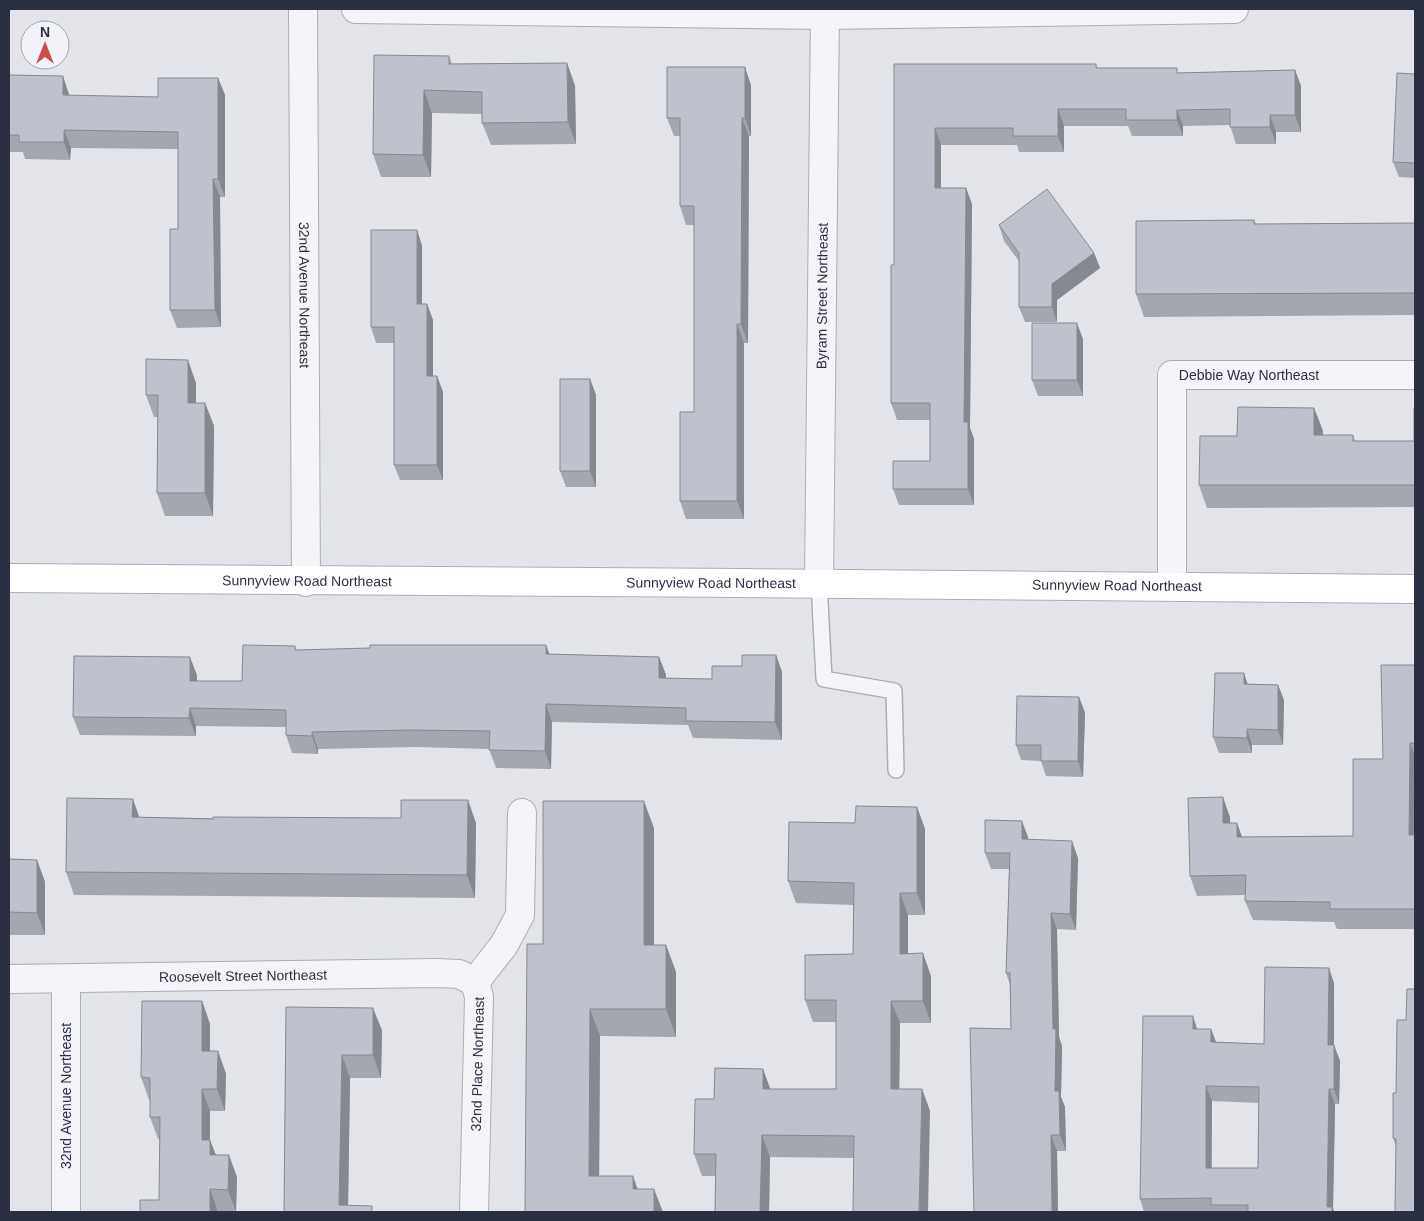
<svg xmlns="http://www.w3.org/2000/svg" width="1424" height="1221" viewBox="0 0 1424 1221" font-family="Helvetica,sans-serif">
	<style>
		.lines { fill: none; stroke-linecap: round; stroke-linejoin: round }
		.lane-casing { stroke: #abaeb8; stroke-width: 18 }
		.street-casing { stroke: #abaeb8; stroke-width: 30 }
		.secondary-casing { stroke: #abaeb8; stroke-width: 30 }
		.lane { stroke: #f5f5f9; stroke-width: 15 }
		.street { stroke: #f5f5f9; stroke-width: 28 }
		.secondary { stroke: #fff; stroke-width: 28 }
		.wall { fill: #a4a7b0; fill-rule: evenodd }
		.shaded-wall { fill: #868890 }
		.building { fill: #bfc2cd; stroke: #868890; fill-rule: evenodd }
		.labels { text-anchor: middle; dominant-baseline: central; stroke-width: 4.5; stroke-linejoin: round; paint-order: stroke }
		.street-label { font-size: 14px; fill: #2a2f42; stroke: #f2f3f8 }
	</style>
	<rect width="100%" height="100%" fill="#e2e4ea"/>
	<g class="lines">
		<g class="lane-casing">
			<path id="lane" d="M819,582L824,679L894,691L896,770"/>
		</g>
		<g class="street-casing">
			<g id="street">
				<path id="s1" d="M303,9L306,582"/>
				<path d="M356,9L825,15L1234,9"/>
				<path id="s2" d="M819,582L825,9"/>
				<path id="s3" d="M1172,584V375H1415"/>
				<path id="s4" d="M9,979L437,973L459,974L475,982"/>
				<path d="M475,982L504,945L520,915L522,813"/>
				<path d="M66,1212V979"/>
				<path id="s5" d="M474,1212L479,997L475,982"/>
			</g>
		</g>
		<g class="secondary-casing">
			<g id="secondary">
				<path id="s6" d="M9,578C478,584 946,581 1415,589"/>
			</g>
		</g>
		<use href="#lane" class="lane"/>
		<use href="#street" class="street"/>
		<use href="#secondary" class="secondary"/>
	</g>
	<path class="wall" d="M449,56L452,64L567,63L575,86L576,144L491,145L482,123V114L432,113L431,177H381L373,154Z
		M894,64H1096L1097,68L1179,73L1295,70L1301,86V132H1276V144H1236L1230,125L1183,126V136H1132L1128,126H1064V152H1019L1017,145H941V188H966L972,204L970,428L974,439V505H899L893,489L930,461V420H897L891,403L894,265Z
		M745,67L751,86V136H749L748,343H744V519H686L680,501L694,412V225H686L680,206V136H674L667,118Z
		M1415,74V178L1399,177L1393,162Z
		M9,75L69,94V96L158,97L218,78L225,95V197H220L221,327L177,328L170,310L178,229V149L71,148L70,160L25,159L23,152H9Z
		M1254,220L1256,224L1415,223V315L1144,317L1136,294Z
		M999,225L1094,253L1100,268L1057,300V322H1025L1019,307V261L1004,241Z
		M417,230L422,246V304H427L433,320V376H437L443,392V480H400L394,465V343H376L371,327Z
		M1083,339V396H1038L1032,380Z
		M590,379L596,395V487H566L560,471Z
		M196,383V403H205L214,426L213,516H165L157,493L158,417H154L146,395Z
		M1314,408L1323,431V435H1353L1355,441H1414L1415,408V507L1207,508L1199,485L1237,436Z
		M295,646L296,650L550,654L659,657L666,675L665,678L712,679L742,666L776,655L782,672V740L693,738L688,725L552,722L551,769L496,768L489,749L416,747L318,749V754L292,753L286,735V727L196,726V736L80,735L73,717L197,675V681H242Z
		M1415,665V929H1337L1334,922L1253,920L1245,901V895L1197,896L1190,876L1230,817V823H1237L1242,837L1353,836L1383,759Z
		M1248,684L1278,685L1284,700L1283,745H1252V753H1219L1213,737Z
		M1079,697L1085,713L1083,777L1046,776L1041,761L1021,760L1016,745Z
		M917,807L925,829V915H908V954L931,976V1023H900L899,1089H922L930,1111L854,1158L770,1157L769,1212H715L716,1176H702L694,1154L714,1099L763,1069L770,1089H836V1022H813L805,1000L853,954V905L796,903L788,881L855,823Z
		M139,817L476,823L475,898L74,895L66,872Z
		M654,828V945H666L676,972V1037L600,1036L599,1176L638,1189L525,1212L543,944Z
		M1028,837V839L1078,858L1076,930L1057,929L1059,1037L1062,1046L1061,1097L1065,1107L1066,1151H1057L1058,1212H974L1011,1029L1010,985L1006,973L1009,869H991L985,853Z
		M9,859L37,860L45,882V935H9Z
		M1334,983V1045L1340,1061L1339,1104H1335L1333,1208L1334,1212H1144L1140,1199L1198,1029H1211L1216,1042L1264,1044ZM1212,1101L1259,1103L1258,1168H1212Z
		M1415,989L1396,1147L1393,1138L1406,1020Z
		M202,1001L210,1024V1051H218L226,1074L225,1111H210V1140L216,1155L237,1177L236,1212H218L159,1139H158L150,1117V1100H149L141,1077Z
		M286,1007L382,1030L381,1078H350L348,1205L284,1212Z"/>
	<path class="shaded-wall" d="M567,63L575,86L576,144L568,122Z
		M745,67L751,86V136L745,118Z
		M1295,70L1301,86V132L1295,115Z
		M63,76L69,94V113L63,95Z
		M218,78L225,95V197L218,179Z
		M424,90L432,113L431,177L423,155Z
		M1058,109L1064,126V152L1058,136Z
		M1177,110L1183,126V136L1177,120Z
		M1270,115L1276,132V144L1270,127Z
		M742,118L749,136L748,343L741,324Z
		M935,128L941,145V204L935,188Z
		M64,130L71,148L70,160L64,142Z
		M213,179L220,197L221,327L215,310Z
		M966,188L972,204L970,428L974,439V505L968,489L964,422Z
		M417,230L422,246V320L417,304Z
		M1094,253L1100,268L1057,300V322L1052,307V284Z
		M427,304L433,320V392L427,376Z
		M1077,323L1083,339V396L1077,380Z
		M737,324L744,343V519L737,501Z
		M188,360L196,383V426L188,403Z
		M437,376L443,392V480L437,465Z
		M590,379L596,395V487L590,471Z
		M205,403L214,426L213,516L205,493Z
		M1314,408L1323,431L1322,457L1314,435Z
		M546,645L553,663L546,654Z
		M776,655L782,672V740L775,722Z
		M190,657L197,675L196,699L190,681Z
		M659,657L666,675L665,696L659,678Z
		M1244,673L1249,688L1244,684Z
		M1278,685L1284,700L1283,745L1278,730Z
		M1079,697L1085,713L1083,777L1078,761Z
		M546,704L552,722L551,769L545,751Z
		M190,708L196,726V736L189,718Z
		M1247,729L1252,745V753L1247,738Z
		M312,732L318,749V754L312,736Z
		M1410,743L1415,756V852L1409,835Z
		M1223,797L1230,817V843L1223,823Z
		M133,799L141,822L132,817Z
		M468,800L476,823L475,898L467,875Z
		M644,801L654,828V972L644,945Z
		M917,807L925,829V915L917,893Z
		M1022,821L1028,837V855L1022,839Z
		M1237,823L1244,843L1237,837Z
		M1072,841L1078,858L1076,930L1070,914Z
		M37,860L45,882V935L37,913Z
		M900,893L908,915V976L900,954Z
		M1051,913L1057,929L1059,1037L1062,1046L1061,1097L1065,1107L1066,1151L1060,1135L1055,1091L1053,1029Z
		M666,945L676,972V1037L666,1009Z
		M923,953L931,976V1023L923,1001Z
		M1329,968L1334,983V1060L1328,1045Z
		M202,1001L210,1024V1074L202,1051Z
		M891,1001L900,1023L899,1111L891,1089Z
		M373,1008L382,1030L381,1078L373,1055Z
		M590,1009L600,1036L599,1204L589,1176Z
		M1193,1016L1198,1032L1193,1029Z
		M1211,1029L1217,1045L1211,1042Z
		M1334,1045L1340,1061L1339,1104L1334,1089Z
		M218,1051L226,1074L225,1111L217,1089Z
		M342,1055L350,1078L348,1212L339,1205Z
		M763,1069L771,1091L763,1089Z
		M1206,1086L1212,1101L1211,1184L1206,1168Z
		M202,1089L210,1111V1150V1140L219,1163L218,1177L202,1140Z
		M922,1089L930,1111L928,1212H919Z
		M1329,1089L1335,1104L1333,1208L1334,1212H1329L1327,1207Z
		M762,1135L770,1157L769,1212H760Z
		M1051,1135L1057,1151L1058,1212H1052Z
		M229,1155L237,1177L236,1212L228,1190Z
		M633,1176L643,1204L633,1189Z
		M210,1189L218,1212H210Z
		M654,1189L663,1212H654Z"/>
	<path class="building" d="M374,55L449,56V64L567,63L568,122L482,123V92L424,90L423,155L373,154Z
		M894,64H1096V68H1177V73L1295,70V115H1270V127H1230V109L1177,110V120H1126V109H1058V136H1013V128H935V188H966L964,422H968V489H893V461H930V403H891V265H894Z
		M667,67H745V118H742L741,324H737V501H680V412H694V206H680V118H667Z
		M1397,73L1415,74V163L1393,162Z
		M9,75L63,76V95L158,97V78H218V179H213L215,310H170V229H178V132L64,130V142H19V135H9Z
		M1047,189L1094,253L1052,284V307H1019V253L999,225Z
		M1254,220V224L1415,223V293L1136,294V221Z
		M371,230H417V304H427V376H437V465H394V327H371Z
		M1032,323H1077V380H1032Z
		M146,359L188,360V403H205V493H157L158,395H146Z
		M560,379H590V471H560Z
		M1238,407L1314,408V435H1353V441H1414V408H1415V485H1199L1200,436H1237Z
		M243,645L295,646V650L370,648V645H546V654L659,657V678L712,679V666H742V655H776L775,722L686,721V708L546,704L545,751L489,750L490,731L410,730L312,732V736L286,735V710L190,708L189,718L73,717L74,656L190,657V681H242Z
		M1381,665H1415V743H1410L1409,835H1415V909H1330V902L1245,901L1246,875L1190,876L1188,798L1223,797V823H1237V837L1353,836V759H1383Z
		M1215,673H1244V684L1278,685V730L1247,729V738L1213,737Z
		M1017,696L1079,697L1078,761H1041V745H1016Z
		M67,798L133,799L132,817L213,819V817L401,818V800H468L467,875L66,872Z
		M543,801H644V945H666V1009H590L589,1176H633V1189H654V1212H525L527,944H543Z
		M856,806L917,807V893H900V954L923,953V1001H891V1089H922L919,1212H853L854,1136L762,1135L760,1212H715L716,1154H694L695,1099H714L715,1068L763,1069V1089H836V1000H805V955L853,954L854,883L788,881L789,822L855,823Z
		M985,820L1022,821V839L1072,841L1070,914L1051,913L1053,1029H1056L1055,1091H1059L1060,1135H1051L1052,1212H974L970,1028L1011,1029L1010,973H1006L1010,853H985Z
		M9,859L37,860V913L9,912Z
		M1265,967L1329,968L1328,1045H1334V1089H1329L1327,1207H1332V1212H1248V1205H1211V1198L1140,1199L1143,1016H1193V1029H1211V1042L1264,1044ZM1206,1086L1259,1087L1258,1168H1206Z
		M1407,989H1415V1212H1395L1396,1139L1393,1138V1093H1396L1397,1020H1406Z
		M142,1001H202V1051H218L217,1089H202V1140H210V1155H229L228,1190L210,1189V1212H140V1200H159L160,1117H150V1078L141,1077Z
		M286,1007L373,1008V1055H342L339,1205L372,1206V1212H284Z"/>
	<g class="labels">
		<g class="street-label">
			<text stroke="none"><textPath href="#s1" startOffset="286">32nd Avenue Northeast</textPath></text>
			<text stroke="none"><textPath href="#s2" startOffset="286">Byram Street Northeast</textPath></text>
			<text stroke="none"><textPath href="#s3" startOffset="286">Debbie Way Northeast</textPath></text>
			<text stroke="none"><textPath href="#s6" startOffset="298">Sunnyview Road Northeast</textPath></text>
			<text stroke="none"><textPath href="#s6" startOffset="702">Sunnyview Road Northeast</textPath></text>
			<text stroke="none"><textPath href="#s6" startOffset="1108">Sunnyview Road Northeast</textPath></text>
			<text stroke="none"><textPath href="#s4" startOffset="234">Roosevelt Street Northeast</textPath></text>
			<text stroke="none"><textPath href="#s5" startOffset="148">32nd Place Northeast</textPath></text>
			<text transform="translate(66 1096) rotate(-90)">32nd Avenue Northeast</text>
		</g>
	</g>
	<rect width="1424" height="1221" fill="none" stroke="#2a2f42" stroke-width="20"/>
	<g transform="translate(45 45)"><circle r="24" fill="#f2f3f8" stroke="#a2a5af"/>
	<path d="M0-4L9 19L0 12L-9 19Z" fill="#ce4c49"/>
	<text y="-8" font-size="14" font-weight="bold" text-anchor="middle" fill="#2a2f42">N</text>
	</g>
</svg>
